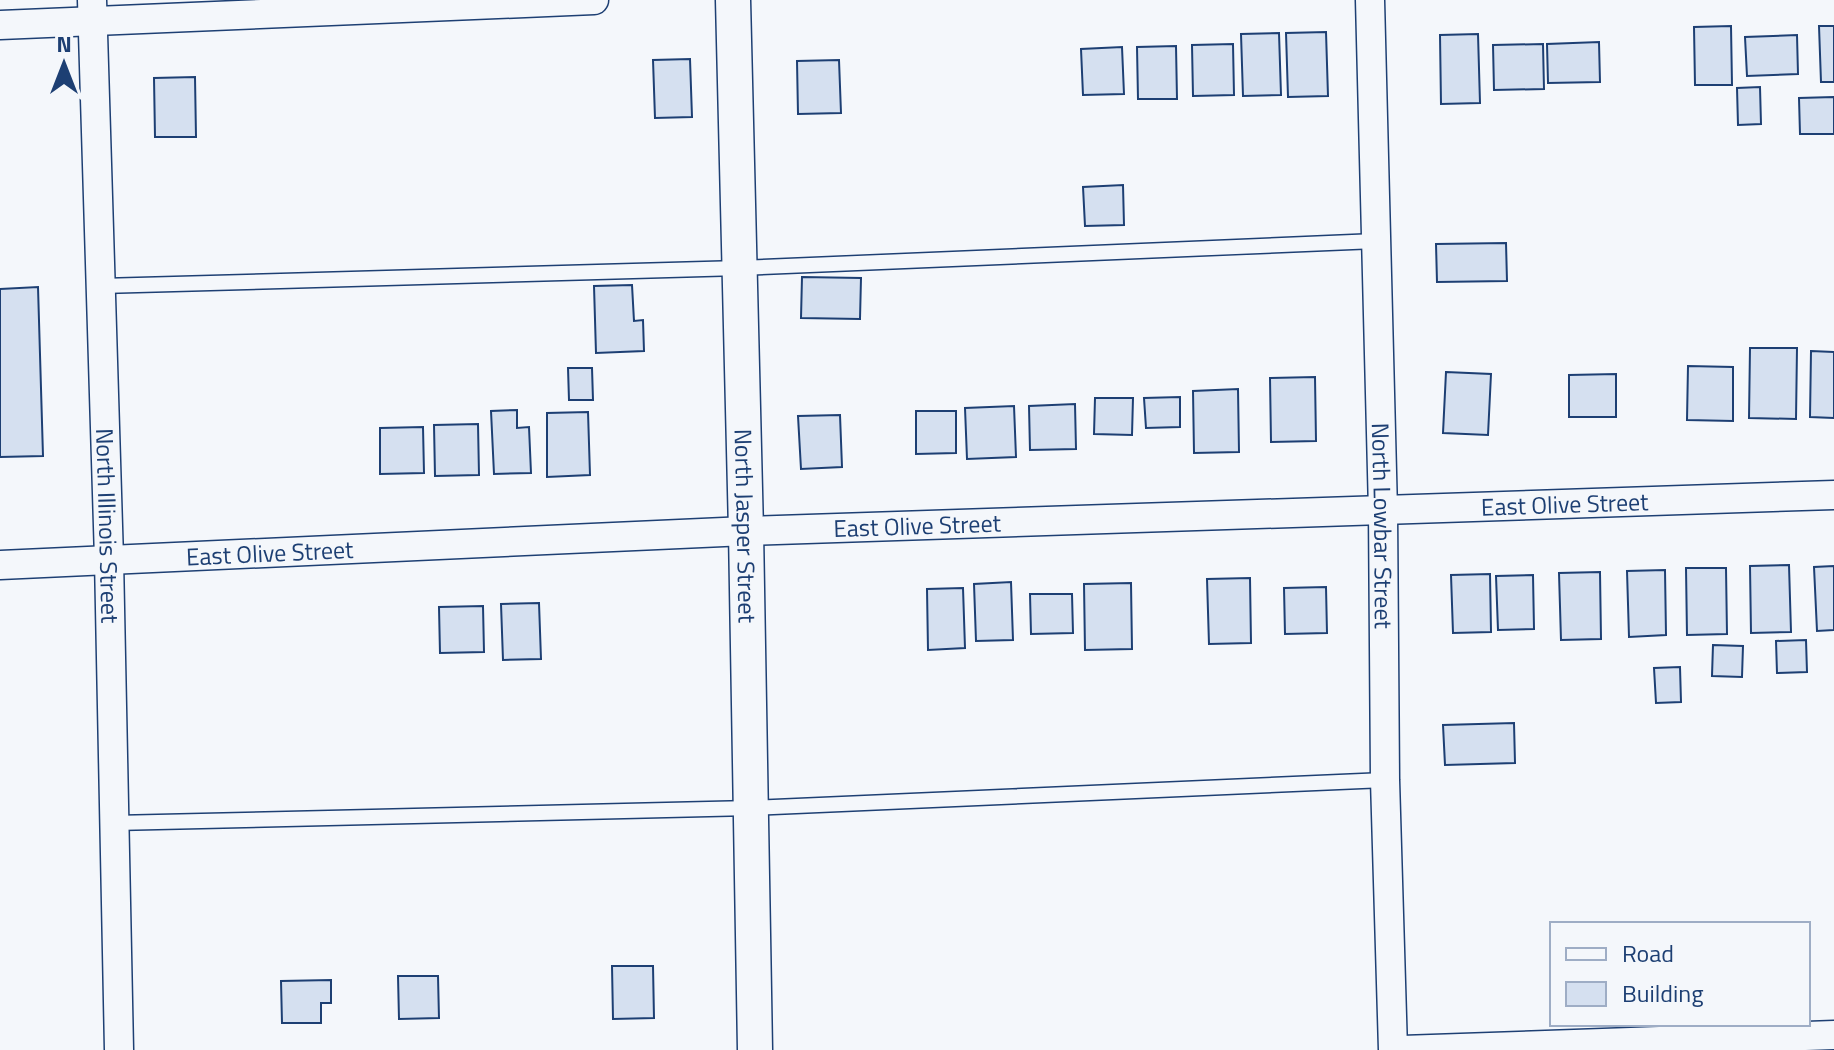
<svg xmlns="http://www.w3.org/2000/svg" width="1834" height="1050" viewBox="0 0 1834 1050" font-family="'Titillium Web',sans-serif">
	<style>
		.building { fill: #d5e0f0; stroke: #1d3f73; stroke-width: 2 }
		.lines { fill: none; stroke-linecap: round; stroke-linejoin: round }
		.service-casing { stroke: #1d3f73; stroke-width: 17 }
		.minor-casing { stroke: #1d3f73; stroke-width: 31 }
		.tertiary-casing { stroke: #1d3f73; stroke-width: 37 }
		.service { stroke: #f4f7fb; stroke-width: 14 }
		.minor { stroke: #f4f7fb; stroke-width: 28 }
		.tertiary { stroke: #f4f7fb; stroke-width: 34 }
		.labels { text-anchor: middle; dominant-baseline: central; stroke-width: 6; stroke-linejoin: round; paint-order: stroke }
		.street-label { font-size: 24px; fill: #1d3f73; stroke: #f4f7fb }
	</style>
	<rect width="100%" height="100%" fill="#f4f7fb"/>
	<path class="building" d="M1731,26L1732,85H1695L1694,27Z
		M1819,26H1834V82H1821Z
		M1326,32L1328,96L1288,97L1286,33Z
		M1279,33L1281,95L1243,96L1241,34Z
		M1478,34L1480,103L1441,104L1440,35Z
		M1797,35L1798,74L1747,76L1745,37Z
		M1599,42L1600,82L1548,83L1547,44Z
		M1233,44L1234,95L1193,96L1192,45Z
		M1543,44L1544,89L1494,90L1493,45Z
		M1176,46L1177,99H1138L1137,47Z
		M1122,47L1124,94L1083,95L1081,49Z
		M690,59L692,117L655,118L653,60Z
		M839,60L841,113L798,114L797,61Z
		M195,77L196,137H155L154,78Z
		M1760,87L1761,124L1738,125L1737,88Z
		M1834,97V134H1800L1799,98Z
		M1123,185L1124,225L1085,226L1083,187Z
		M1506,243L1507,281L1437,282L1436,244Z
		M802,277L861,278L860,319L801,318Z
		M632,285L634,321L643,320L644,351L596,353L594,286Z
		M38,287L43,456L0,457V289Z
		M1750,348H1797L1796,419L1749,418Z
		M1811,351L1834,352V418L1810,417Z
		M1688,366L1733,367V421L1687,420Z
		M568,368H592L593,400H569Z
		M1446,372L1491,374L1488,435L1443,433Z
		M1616,374V417H1569V375Z
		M1315,377L1316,441L1271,442L1270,378Z
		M1238,389L1239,452L1194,453L1193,391Z
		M1180,397V427L1146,428L1144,398Z
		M1095,398H1133L1132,435L1094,434Z
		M1075,404L1076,449L1030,450L1029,406Z
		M1014,406L1016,457L967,459L965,408Z
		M517,410V428L529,427L531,473L494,474L491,411Z
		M916,411H956V453L916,454Z
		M588,412L590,475L547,477V413Z
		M840,415L842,467L801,469L798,416Z
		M478,424L479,475L435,476L434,425Z
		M423,427L424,473L380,474V428Z
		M1789,565L1791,632L1751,633L1750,566Z
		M1834,566V630L1817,631L1814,567Z
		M1686,568H1726L1727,634L1687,635Z
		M1665,570L1666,635L1629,637L1627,571Z
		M1600,572L1601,639L1561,640L1559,573Z
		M1490,574L1491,632L1453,633L1451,575Z
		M1533,575L1534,629L1498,630L1496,576Z
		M1250,578L1251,643L1209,644L1207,579Z
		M1011,582L1013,640L976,641L974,584Z
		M1131,583L1132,649L1085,650L1084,584Z
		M1326,587L1327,633L1285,634L1284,588Z
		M963,588L965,648L928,650L927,589Z
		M1030,594H1072L1073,633L1031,634Z
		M539,603L541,659L503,660L501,604Z
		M483,606L484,652L440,653L439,607Z
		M1806,640L1807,672L1777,673L1776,641Z
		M1713,645L1743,646L1742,677L1712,676Z
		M1680,667L1681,702L1656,703L1654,668Z
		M1514,723L1515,763L1445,765L1443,725Z
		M612,966H653L654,1018L613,1019Z
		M398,976H438L439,1018L399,1019Z
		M331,980V1003H321V1023H282L281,981Z"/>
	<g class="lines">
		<g class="service-casing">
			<path id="service" d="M101,286L740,268L1376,241
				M114,823L751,808L1385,780"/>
		</g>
		<g class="minor-casing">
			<g id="minor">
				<path id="s1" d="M92,0L109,559L119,1050"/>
				<path id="s2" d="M1370,0L1383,511L1385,780L1393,1050"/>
				<path d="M0,25L594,0"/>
				<path id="s3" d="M0,565L746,531L1834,495"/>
				<path d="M1402,1050L1834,1035"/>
			</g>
		</g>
		<g class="tertiary-casing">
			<g id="tertiary">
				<path id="s4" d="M733,0L746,531L755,1050"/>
			</g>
		</g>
		<use href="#service" class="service"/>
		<use href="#minor" class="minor"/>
		<use href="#tertiary" class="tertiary"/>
	</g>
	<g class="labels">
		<g class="street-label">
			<text stroke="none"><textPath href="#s3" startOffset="1566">East Olive Street</textPath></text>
			<text stroke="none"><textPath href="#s1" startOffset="526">North Illinois Street</textPath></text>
			<text stroke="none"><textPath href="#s4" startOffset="526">North Jasper Street</textPath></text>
			<text stroke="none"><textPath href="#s3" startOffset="918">East Olive Street</textPath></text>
			<text stroke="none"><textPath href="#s2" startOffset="526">North Lowbar Street</textPath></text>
			<text stroke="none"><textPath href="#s3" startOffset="270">East Olive Street</textPath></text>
		</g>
	</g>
	<rect x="1550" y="922" width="260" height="104" fill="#f4f7fb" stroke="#9eadc5" stroke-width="2"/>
	<rect x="1566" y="948" width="40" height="12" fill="#f4f7fb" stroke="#9eadc5" stroke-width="2"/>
	<text x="1622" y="962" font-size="24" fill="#1d3f73">Road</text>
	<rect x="1566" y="982" width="40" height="24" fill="#d5e0f0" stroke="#9eadc5" stroke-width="2"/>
	<text x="1622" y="1002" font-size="24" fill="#1d3f73">Building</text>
	<g transform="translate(64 64)" stroke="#f4f7fb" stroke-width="6" paint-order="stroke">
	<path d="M0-6L14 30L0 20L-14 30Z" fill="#1d3f73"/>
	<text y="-12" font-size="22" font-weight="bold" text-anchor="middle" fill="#1d3f73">N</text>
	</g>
</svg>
